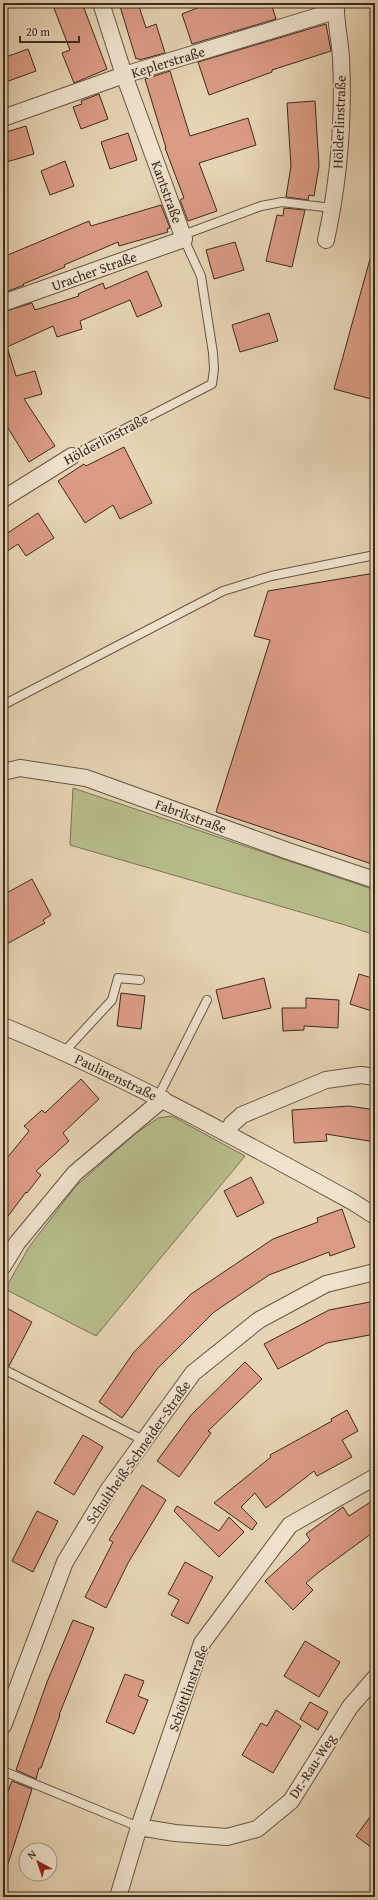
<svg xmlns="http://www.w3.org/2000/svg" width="378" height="1900" viewBox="0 0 378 1900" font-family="'Gentium Book Plus',serif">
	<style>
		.green { fill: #b7bc8b; stroke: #7a7355 }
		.building { fill: #db9b85; stroke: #3c2a1f }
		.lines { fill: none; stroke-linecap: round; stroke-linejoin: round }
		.lane-casing { stroke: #665444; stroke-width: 10 }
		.street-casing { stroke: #665444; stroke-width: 18 }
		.lane { stroke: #efe3ce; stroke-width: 8 }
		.street { stroke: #efe3ce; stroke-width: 16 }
		.labels { text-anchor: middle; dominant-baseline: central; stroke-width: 3.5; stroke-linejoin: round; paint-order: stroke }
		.street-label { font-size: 14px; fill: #3c2a1f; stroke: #efe3ce }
	</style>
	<rect width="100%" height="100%" fill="#e6d4b4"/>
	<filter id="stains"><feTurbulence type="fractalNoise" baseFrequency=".005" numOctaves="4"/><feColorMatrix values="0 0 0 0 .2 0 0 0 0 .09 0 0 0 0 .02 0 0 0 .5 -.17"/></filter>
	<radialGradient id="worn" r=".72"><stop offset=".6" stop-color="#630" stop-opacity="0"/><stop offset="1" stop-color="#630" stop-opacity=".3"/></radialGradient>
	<path class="green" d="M73,788L375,890V935L345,925L70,845Z
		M172,1116L245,1156L96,1336L5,1289L29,1247L76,1186L135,1134L158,1118Z"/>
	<path class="building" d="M52,3H82L107,69L74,83L62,53L70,50Z
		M119,3H138L146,28L156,24L165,53L139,60L138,58L136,59Z
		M210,3H271L276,19L192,44L182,14Z
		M326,24L331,51L272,70V72L209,95L198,62Z
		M28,49L36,71L3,83V58Z
		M170,71L190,136L248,118L256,145L199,163L217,211L188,221L180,200L184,198L165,148H166L145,79Z
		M99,94L108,119L81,129L73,107L82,104L81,101Z
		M315,101L319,166L314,196L309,195L308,200L286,197L291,166L287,103Z
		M26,126L34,154L3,163V133Z
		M128,133L137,160L110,169L101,142Z
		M65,161L74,186L50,195L41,171Z
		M161,205L170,228L167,229L168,232L119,246L118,242L64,265L65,267L23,284L24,285L3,293V257L89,221L91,226Z
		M284,208L305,210L292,267L266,261L277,215L283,216Z
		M235,242L244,270L214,279L206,250Z
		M370,259L375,260V400L334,389Z
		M147,271L162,306L137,317L130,300L80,321L82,329L57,337L53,326L7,347L16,376L35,371L42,394L24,399L55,446L29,462L3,420V312L32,303L35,310L79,296L78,294L103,283L105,289Z
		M269,313L278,341L240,352L232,325Z
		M124,447L152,503L120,519L113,505L85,523L58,481L84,464L86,466Z
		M38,513L54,538L26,556L18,544L3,554V536Z
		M375,573V865L216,812L270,640L254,636L268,591Z
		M32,879L51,915L43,920L45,923L3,946V895Z
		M359,974L375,979V1012L350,1004Z
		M264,978L271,1008L223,1019L216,990Z
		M121,993L145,996L141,1029L117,1026Z
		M306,998L339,1000L338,1028L304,1026V1030L283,1031L282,1008H306Z
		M81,1079L99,1099L63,1133L69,1141L36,1171L41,1175L27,1193L26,1192L3,1223V1163L29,1131L24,1126L42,1110L45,1113Z
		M349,1106L375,1110V1142L326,1134L327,1141L294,1143L292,1110Z
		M251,1177L264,1203L237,1217L224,1191Z
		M342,1209L355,1247L330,1256L329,1252L269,1275L214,1312L157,1369L122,1418L99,1402L134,1352L191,1294L273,1239L318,1222L317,1218Z
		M375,1301V1334L327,1343L278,1369L264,1344L329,1310Z
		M3,1306L32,1322L9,1366L3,1364Z
		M245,1362L262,1379L208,1431L211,1433L179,1477L157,1461L191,1415Z
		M347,1410L358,1431L342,1440L352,1457L317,1476L314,1471L266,1508L255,1493L241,1507L257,1523L252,1530L214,1503L271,1457L270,1455L332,1421L331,1419Z
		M83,1435L103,1447L74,1495L54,1483Z
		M142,1485L166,1500L128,1563L106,1608L85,1597L113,1542L109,1540Z
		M375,1499V1531L319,1572L306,1583L313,1590L293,1610L265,1581L310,1540L306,1534L343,1507L349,1516Z
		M177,1506L219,1531L229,1517L244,1532L219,1557L174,1511Z
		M37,1511L58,1521L33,1572L12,1561Z
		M185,1562L213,1577L188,1624L171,1615L179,1600L168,1594Z
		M73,1620L94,1628L59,1715H60L41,1768H39L36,1779L16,1770L47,1682Z
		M305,1641L340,1662L319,1697L284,1676Z
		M125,1674L144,1681L138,1696L148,1700L134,1734L106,1722Z
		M310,1702L328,1712L318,1730L300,1719Z
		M276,1710L301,1726L273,1773L242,1755L261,1723L267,1726Z
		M12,1781L32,1789L6,1870H3V1804Z
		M375,1810V1850L356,1836Z"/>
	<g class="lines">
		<g class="lane-casing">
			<path id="lane" d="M183,235L261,206L282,202L332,208
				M72,456L212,384L214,369L213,353L201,276L184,239
				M3,705L223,591L271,576L375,555
				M64,1052L112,1000L118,978L140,980
				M158,1097L207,1000
				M3,1369L143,1440
				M3,1771L139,1827"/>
		</g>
		<g class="street-casing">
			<path id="street" d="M3,118L124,75L335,11
				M326,240C339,180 344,119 341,58C340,39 335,21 336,3
				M3,303L184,239L124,75L101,3
				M3,499L72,456
				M3,772L20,768L86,778L288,851L375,880
				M3,1026C124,1076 238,1139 353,1202L375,1216
				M227,1133L232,1124L242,1115L326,1080L361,1075L375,1077
				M3,1266L17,1243L75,1173L163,1099
				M3,1726L65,1562L109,1489L193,1373L259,1320L326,1284L375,1272
				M139,1827L175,1833L227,1837L257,1829L291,1801L350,1707L375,1678
				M118,1897L139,1827L202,1643L290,1525L375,1477"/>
		</g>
		<use href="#lane" class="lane"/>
		<use href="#street" class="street"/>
	</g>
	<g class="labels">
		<g class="street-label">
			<text transform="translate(168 62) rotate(-17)">Keplerstraße</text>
			<text transform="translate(339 122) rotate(-88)">Hölderlinstraße</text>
			<text transform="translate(167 192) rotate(70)">Kantstraße</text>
			<text transform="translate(94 271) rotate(-20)">Uracher Straße</text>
			<text transform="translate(106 439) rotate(-28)">Hölderlinstraße</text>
			<text transform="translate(191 816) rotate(20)">Fabrikstraße</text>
			<text transform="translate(116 1077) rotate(26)">Paulinenstraße</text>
			<text transform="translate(138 1452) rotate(-55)">Schultheiß-Schneider-Straße</text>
			<text transform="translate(188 1688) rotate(-70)">Schöttlinstraße</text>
			<text transform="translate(312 1766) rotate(-57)">Dr.-Rau-Weg</text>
		</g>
	</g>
	<rect width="378" height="1900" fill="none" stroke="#e6d4b4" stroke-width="16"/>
	<rect x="4" y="4" width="370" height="1892" fill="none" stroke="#3c2a1f" stroke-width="2"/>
	<rect x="8" y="8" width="362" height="1884" fill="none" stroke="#3c2a1f"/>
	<g transform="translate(38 1862) rotate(320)"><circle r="19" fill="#efe3ce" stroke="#a79988"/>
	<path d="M0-3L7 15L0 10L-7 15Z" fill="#8f2418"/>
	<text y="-6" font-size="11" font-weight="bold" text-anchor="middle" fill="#3c2a1f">N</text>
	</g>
	<path d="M20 36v6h59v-6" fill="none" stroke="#3c2a1f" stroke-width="2"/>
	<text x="26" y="36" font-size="12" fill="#3c2a1f" stroke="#efe3ce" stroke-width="3" paint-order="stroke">20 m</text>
	<rect width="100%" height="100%" filter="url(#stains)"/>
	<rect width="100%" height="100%" fill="url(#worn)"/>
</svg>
